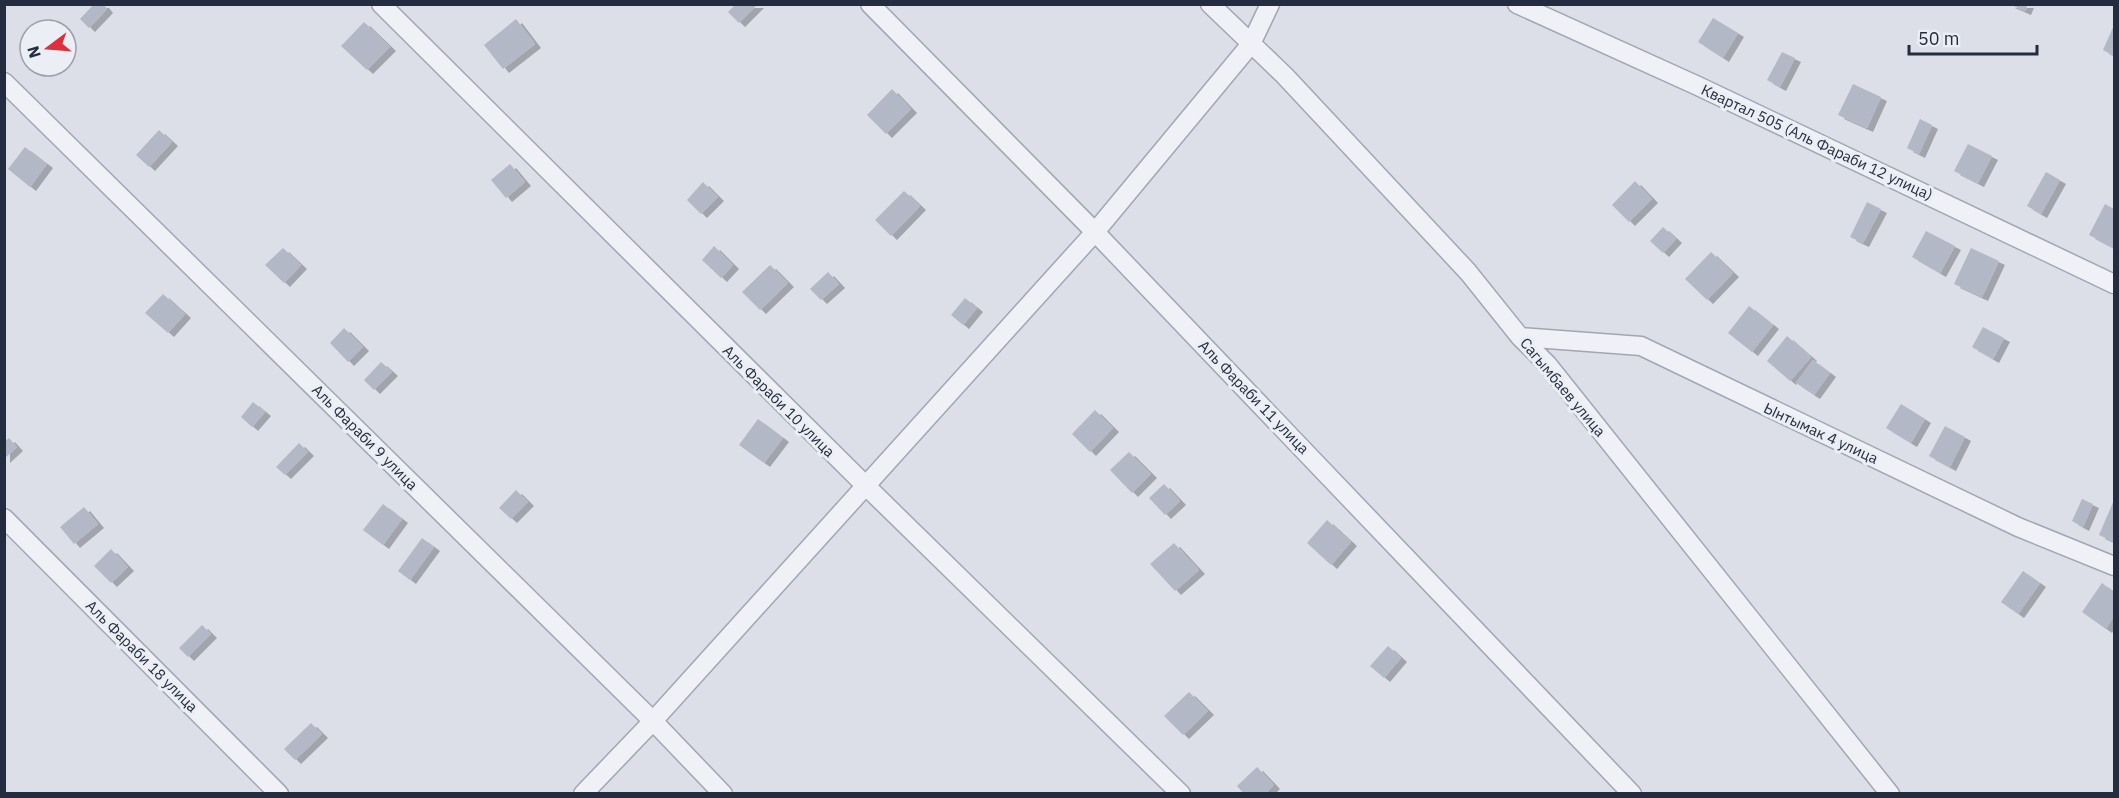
<svg xmlns="http://www.w3.org/2000/svg" width="2119" height="798" viewBox="0 0 2119 798" font-family="'IBM Plex Sans',sans-serif">
	<style>
		.building { fill: #b2b8c5; filter: url(#shadow) }
		.lines { fill: none; stroke-linecap: round; stroke-linejoin: round }
		.minor-casing { stroke: #a1a6b2; stroke-width: 21 }
		.minor { stroke: #eff1f6; stroke-width: 18 }
		.labels { text-anchor: middle; dominant-baseline: central; stroke-width: 6; stroke-linejoin: round; paint-order: stroke }
		.street-label { font-size: 15px; fill: #242c3f; stroke: #ebeef5 }
	</style>
	<defs>
		<filter id="shadow"><feDropShadow dx="6" dy="4" stdDeviation="0" flood-color="#0004"/></filter>
	</defs>
	<rect width="100%" height="100%" fill="#dcdfe8"/>
	<path class="building" d="M94,4H103L107,9L89,28L80,19Z
		M736,4H758L739,23L728,12Z
		M2009,4H2028L2025,11Z
		M1713,18L1738,33L1723,58L1698,42Z
		M516,19L535,44L503,69L484,45Z
		M364,22L390,47L367,70L341,46Z
		M2114,25V56L2103,50Z
		M1782,52L1795,58L1780,87L1767,80Z
		M1853,84L1881,97L1867,128L1838,115Z
		M892,89L911,109L886,134L867,115Z
		M1920,119L1932,125L1919,154L1907,148Z
		M159,130L172,142L149,167L136,155Z
		M1968,144L1992,156L1978,183L1954,171Z
		M25,147L47,164L30,187L8,169Z
		M510,164L525,182L506,198L491,180Z
		M2046,172L2060,180L2041,214L2027,206Z
		M1635,181L1652,199L1629,222L1612,205Z
		M703,182L718,197L701,214L687,200Z
		M904,191L920,206L891,236L875,220Z
		M1867,202L1881,209L1863,243L1850,237Z
		M2105,204L2114,209V248L2089,235Z
		M1663,227L1676,239L1663,253L1650,241Z
		M1926,231L1955,246L1940,273L1912,257Z
		M714,246L733,265L721,278L702,260Z
		M283,248L301,265L284,283L265,265Z
		M1971,248L1999,261L1982,297L1954,284Z
		M1711,252L1733,273L1707,300L1685,279Z
		M770,265L788,283L760,310L742,292Z
		M828,272L839,284L821,300L810,289Z
		M163,294L185,314L168,333L145,313Z
		M965,298L977,308L963,325L951,315Z
		M1749,306L1773,325L1752,352L1728,333Z
		M1983,327L2004,338L1993,359L1972,347Z
		M344,328L363,347L348,362L330,343Z
		M1787,336L1811,357L1790,381L1767,361Z
		M1813,360L1830,373L1814,395L1796,383Z
		M381,362L392,372L374,390L364,380Z
		M253,402L265,412L252,427L241,417Z
		M1901,404L1925,419L1911,443L1886,428Z
		M1095,410L1113,428L1090,452L1072,434Z
		M758,419L783,438L764,463L739,445Z
		M1945,426L1965,437L1950,467L1929,456Z
		M9,438L17,447L4,459V442Z
		M299,443L308,452L285,475L276,467Z
		M1129,452L1151,474L1132,493L1110,470Z
		M1164,484L1180,501L1165,515L1149,498Z
		M516,490L528,502L511,519L499,508Z
		M2082,499L2093,504L2083,527L2072,521Z
		M2114,500V542L2099,535Z
		M383,504L402,519L383,545L363,530Z
		M84,507L98,524L74,544L60,527Z
		M1327,520L1351,542L1331,565L1307,543Z
		M422,538L434,547L410,580L398,571Z
		M1174,543L1199,570L1175,591L1150,564Z
		M111,549L128,567L111,583L94,566Z
		M2023,571L2040,583L2018,614L2001,602Z
		M2102,583L2114,592V616L2106,629L2082,612Z
		M202,625L211,634L188,657L179,648Z
		M1388,646L1401,658L1384,678L1370,666Z
		M1189,692L1208,711L1183,735L1164,716Z
		M311,723L322,734L295,760L284,749Z
		M1257,767L1274,785L1265,794H1244L1237,786Z"/>
	<g class="lines">
		<g class="minor-casing">
			<path id="minor" d="M381,4L865,485L1181,794
				M870,4L1095,232L1632,794
				M1210,4L1285,76L1468,272L1520,337L1548,365L1890,794
				M1517,4L1698,86L2114,284
				M4,82L653,721L723,794
				M1520,337L1641,346L2018,527L2114,566
				M4,518L279,794
				M583,794L653,721L1095,232L1251,44L1270,4"/>
		</g>
		<use href="#minor" class="minor"/>
	</g>
	<g class="labels">
		<g class="street-label">
			<text transform="translate(1817 142) rotate(25)">Квартал 505 (Аль Фараби 12 улица)</text>
			<text transform="translate(1563 387) rotate(50)">Сагымбаев улица</text>
			<text transform="translate(1254 397) rotate(46)">Аль Фараби 11 улица</text>
			<text transform="translate(779 401) rotate(45)">Аль Фараби 10 улица</text>
			<text transform="translate(1821 433) rotate(25)">Ынтымак 4 улица</text>
			<text transform="translate(365 437) rotate(45)">Аль Фараби 9 улица</text>
			<text transform="translate(142 656) rotate(45)">Аль Фараби 18 улица</text>
		</g>
	</g>
	<rect width="2119" height="798" fill="none" stroke="#242c3f" stroke-width="12"/>
	<g transform="translate(48 48) rotate(254)"><circle r="28" fill="#ebeef5" stroke="#9ba0ac" stroke-width="1.5"/>
	<path d="M0-4.5L10 22L0 15L-10 22Z" fill="#dc313c"/>
	<text y="-9" font-size="16" font-weight="bold" text-anchor="middle" fill="#242c3f">N</text>
	</g>
	<path d="M1909 45v9h128v-9" fill="none" stroke="#242c3f" stroke-width="3"/>
	<text x="1918" y="45" font-size="18" fill="#242c3f" stroke="#ebeef5" stroke-width="4.5" paint-order="stroke">50 m</text>
</svg>
